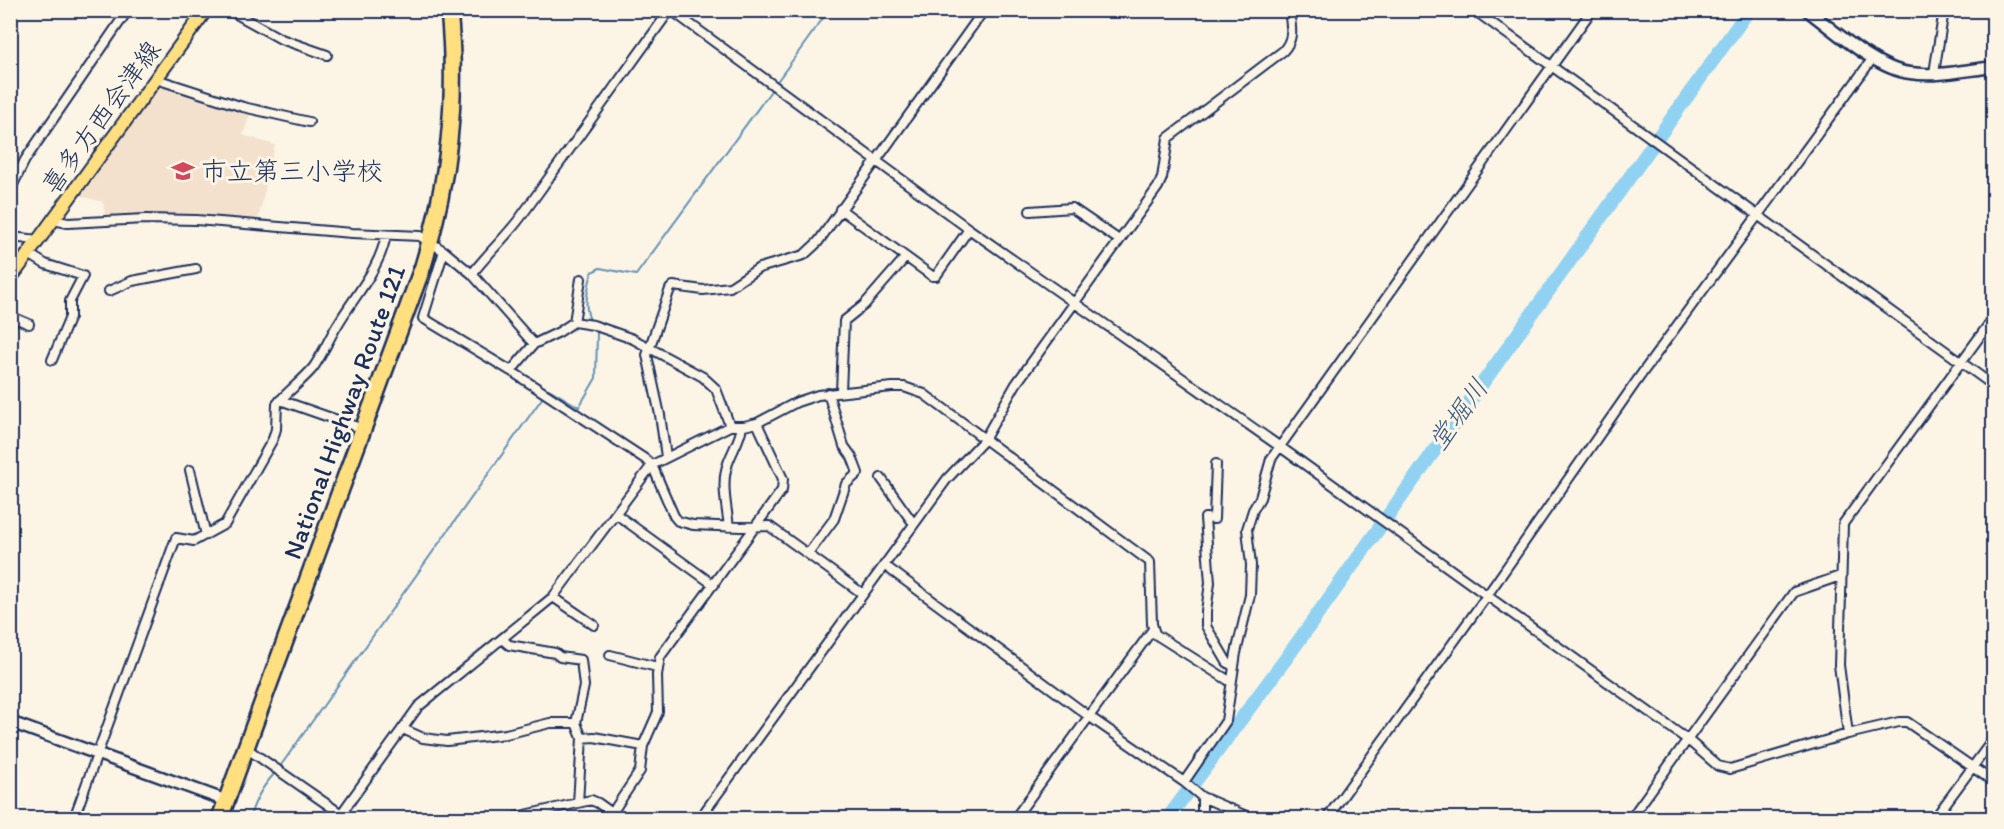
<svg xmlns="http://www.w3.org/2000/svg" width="2004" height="829" viewBox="0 0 2004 829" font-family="Itim,'Klee One',sans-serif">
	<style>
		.built { fill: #f4e1cd }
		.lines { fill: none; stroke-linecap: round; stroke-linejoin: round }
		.stream { stroke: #6291b7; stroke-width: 2 }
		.river { stroke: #91d2f2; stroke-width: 14 }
		.street-casing { stroke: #1b2f5e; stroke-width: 12 }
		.secondary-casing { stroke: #1b2f5e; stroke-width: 15 }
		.primary-casing { stroke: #1b2f5e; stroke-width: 16 }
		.highway-casing { stroke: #1b2f5e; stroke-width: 20 }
		.street { stroke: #fcf5e5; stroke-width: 8 }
		.secondary { stroke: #fcf5e5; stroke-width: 10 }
		.primary { stroke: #ffdf80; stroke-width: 12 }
		.highway { stroke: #ffdf80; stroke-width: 15 }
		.labels { text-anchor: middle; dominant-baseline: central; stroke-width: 6; stroke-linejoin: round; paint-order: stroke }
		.street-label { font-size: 26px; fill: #1b2f5e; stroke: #fcf5e5 }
		.poi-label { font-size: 26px; fill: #1b2f5e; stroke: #fcf5e5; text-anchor: start }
		.water-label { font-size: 27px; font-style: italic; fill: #385883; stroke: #fcf5e5 }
	</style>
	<rect width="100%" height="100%" fill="#fcf5e5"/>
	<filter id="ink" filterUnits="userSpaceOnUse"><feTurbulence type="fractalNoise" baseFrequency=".0167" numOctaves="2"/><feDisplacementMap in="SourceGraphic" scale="12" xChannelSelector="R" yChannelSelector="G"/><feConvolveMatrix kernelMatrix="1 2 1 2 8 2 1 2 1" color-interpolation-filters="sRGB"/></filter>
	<g filter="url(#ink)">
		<path class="built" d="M159,84L251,111L243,135L275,145L258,221L142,215L105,218L103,202L80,196L156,85Z"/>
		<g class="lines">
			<path class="stream" d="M776,83L829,10
				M592,323C582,309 588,288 592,272L600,268L636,275L773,88
				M547,392L549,389L579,407L596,378L597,332L595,328
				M279,768L543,397
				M249,818C256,799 261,788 275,773"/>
			<path class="river" d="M1168,818L1290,653L1749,10"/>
			<g class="street-casing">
				<path id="street" d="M229,10L281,39L327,55
					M671,10L969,229L1279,446L1688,740L1718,766L1730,769L1848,734L1899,722H1907L1994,782
					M1474,10L1994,386
					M1934,73L1944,10
					M156,79L243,107L309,122
					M10,191L25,160L128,10
					M840,209L932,276H936L969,229
					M1030,211L1072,208L1119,240
					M53,220L68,223L145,219L196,220L352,233L420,236L444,251L472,274L534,344
					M10,237L39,240
					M444,251L423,318L511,371L645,459L652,465L674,516L678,521L693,525L741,527L769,526L863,594
					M29,254L45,264L83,276L70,301V317L52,360
					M472,274C487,254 505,238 520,218L670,10
					M109,291L132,281L196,269
					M10,316L29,324
					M574,322L581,279
					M511,371L534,344L559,332L574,322L593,325L633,339L703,377L716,389L730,426
					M841,391L844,321L864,305L905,258
					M280,400L363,429
					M666,457L660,415L647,355L670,289L673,286L703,290L730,287L759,268L804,255L818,242L984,10
					M1216,464L1214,519L1205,518L1210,583L1206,611V626L1227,662L1234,667
					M190,470L206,535
					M881,478L911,520L915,522
					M616,514L714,585
					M729,527C727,509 722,488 726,470C729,455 740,442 742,426
					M808,554L834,519L846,484L858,473L852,457L844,446L828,393
					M884,565L1090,717L1184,782L1202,797L1251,818
					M553,597L594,625
					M502,639L509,645L555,653L560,657L581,660L584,686L576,723
					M610,655L657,667
					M403,729L423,738L447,741L506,734L550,723H576L582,738L578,803
					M1848,734L1839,665L1843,524L1994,317
					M582,738L594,737L643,746
					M246,748L347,818
					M1184,782L1226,721L1236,653L1250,595L1251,565L1247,529L1253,510L1260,498L1271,459L1592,10
					M612,813L640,771L643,746L658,712L657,675L660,657L782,490L783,479L757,423
					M341,814L418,707L553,597L652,465L730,426H744L757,423L797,402L818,395L892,387H904L924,394L1150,562L1152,624L1155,634L1231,682
					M74,818L176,538L194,541L225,524L273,439L276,429L277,404C288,391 302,381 313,368C323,354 329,338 338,324C355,295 380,269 386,235
					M512,818L591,800L598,803L619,818
					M700,818L947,479L984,440L1016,384L1158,187L1162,178L1168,138L1283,51C1295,38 1291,27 1289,10
					M1015,818L1153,629
					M1202,818V797
					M1327,818L1486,597L1643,372L1873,58
					M1631,818L1794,592L1840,576
					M1935,818L1994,738"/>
			</g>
			<g class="secondary-casing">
				<path id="secondary" d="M1807,10C1833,30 1878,70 1910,73C1937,77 1966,70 1994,67
					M10,722L227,801"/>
			</g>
			<g class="primary-casing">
				<path id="primary" d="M10,279L206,10"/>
			</g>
			<g class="highway-casing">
				<path id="highway" d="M220,818L423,266C449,179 458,101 449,10"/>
			</g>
			<use href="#street" class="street"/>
			<use href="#secondary" class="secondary"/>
			<use href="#primary" class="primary"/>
			<use href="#highway" class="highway"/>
		</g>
	</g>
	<defs>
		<g id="school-bare" transform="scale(1.8)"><path d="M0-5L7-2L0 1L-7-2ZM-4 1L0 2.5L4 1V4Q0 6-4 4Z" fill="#d1495b" stroke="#fcf5e5" stroke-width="2.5" paint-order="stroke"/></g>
	</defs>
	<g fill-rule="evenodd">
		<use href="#school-bare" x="183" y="171"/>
	</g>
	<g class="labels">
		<g class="street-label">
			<text transform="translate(101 117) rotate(-54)">喜多方西会津線</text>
			<text transform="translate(344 412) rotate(-70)">National Highway Route 121</text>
		</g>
		<g class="poi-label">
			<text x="201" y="171">市立第三小学校</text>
		</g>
		<g class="water-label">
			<text transform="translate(1458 414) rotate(-54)">堂堀川</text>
		</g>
	</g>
	<rect width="2004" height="829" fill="none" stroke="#fcf5e5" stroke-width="36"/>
	<rect x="18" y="18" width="1968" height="793" fill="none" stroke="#1b2f5e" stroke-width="2" filter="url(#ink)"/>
</svg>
